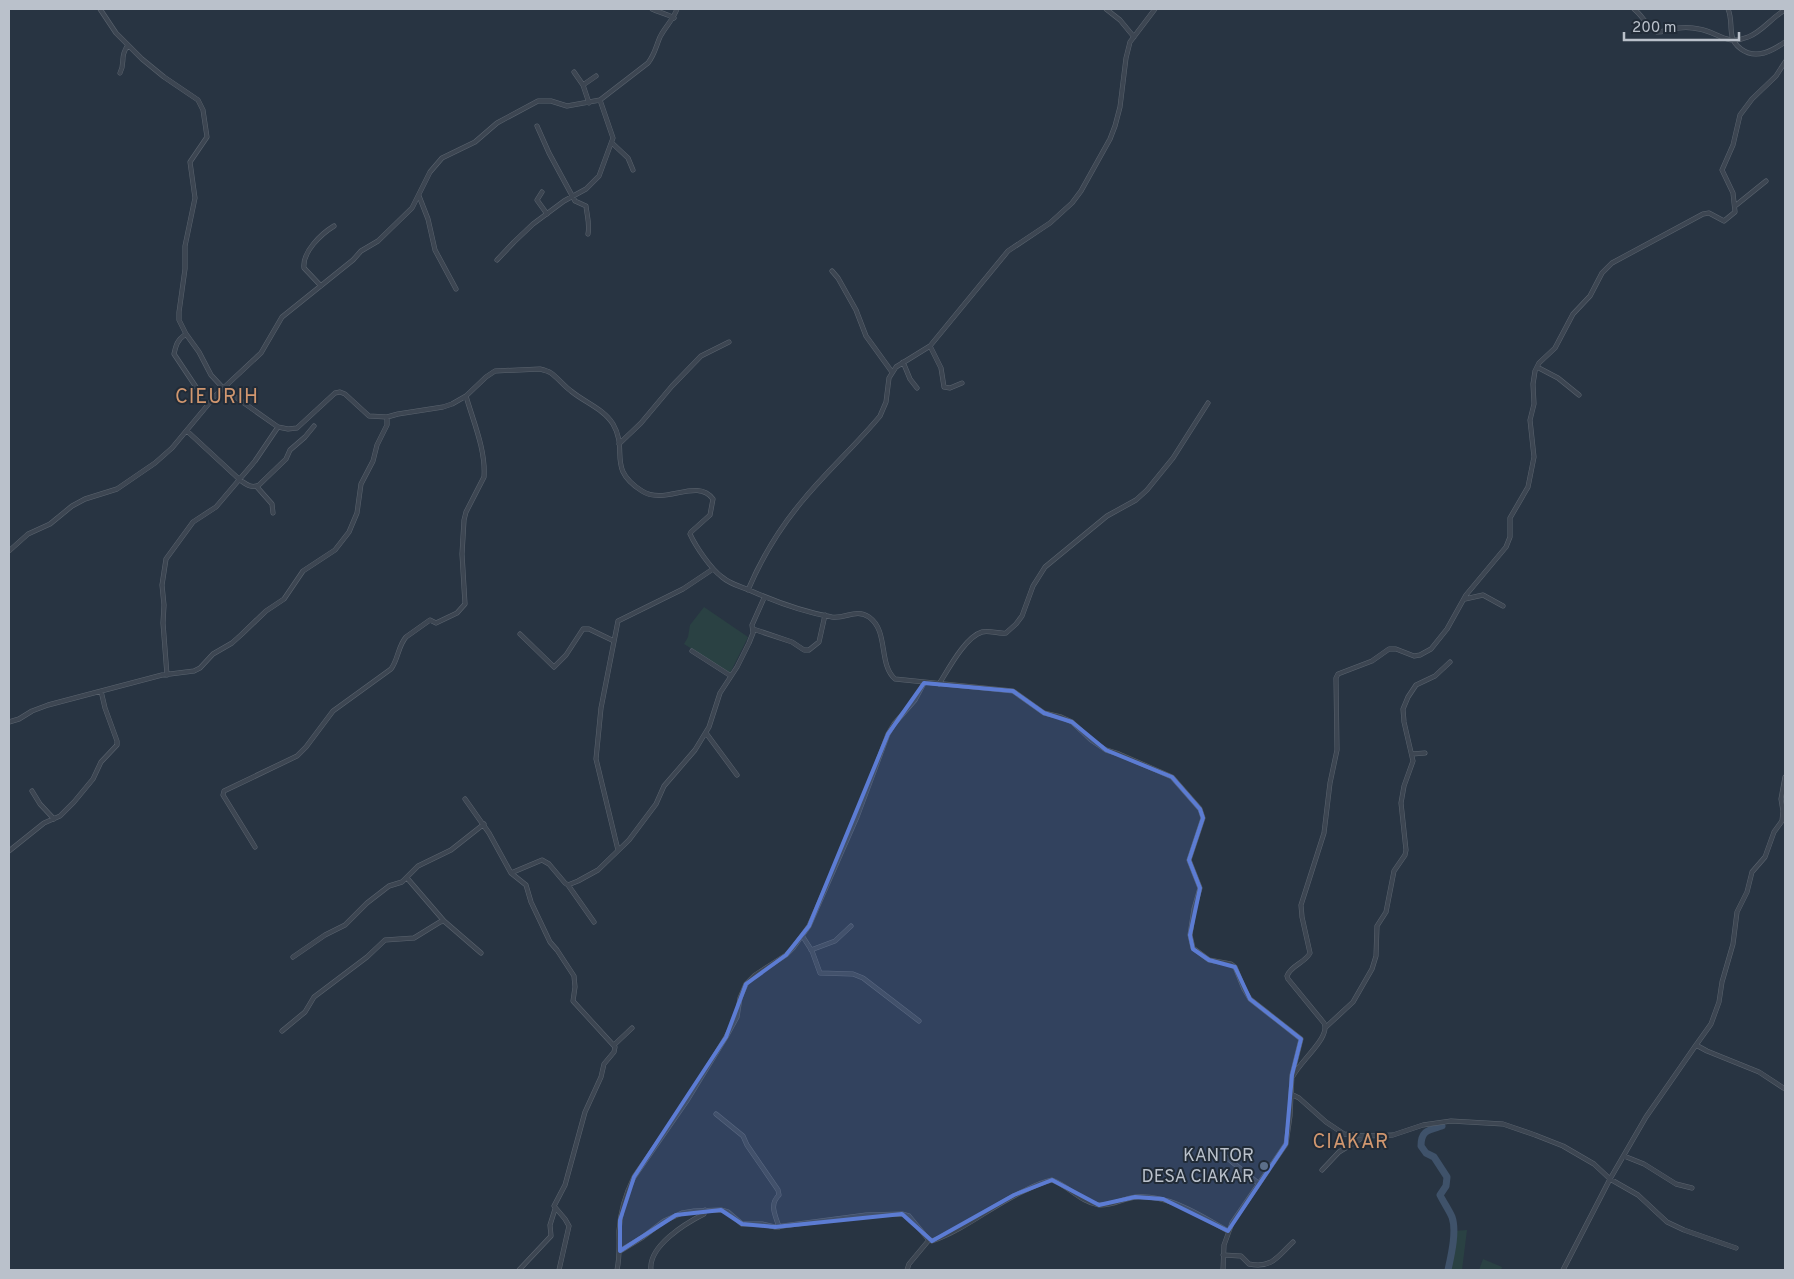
<svg xmlns="http://www.w3.org/2000/svg" width="1794" height="1279" viewBox="0 0 1794 1279" font-family="Overpass,sans-serif">
	<style>
		.green { fill: #2a4143 }
		.lines { fill: none; stroke-linecap: round; stroke-linejoin: round }
		.river { stroke: #3f526a; stroke-width: 7 }
		.minor-casing { stroke: #5b646f; stroke-width: 5 }
		.minor { stroke: #3d4652; stroke-width: 4 }
		.marked { fill: #5c7cd3; fill-opacity: 0.2; stroke: #5c7cd3; stroke-width: 4; stroke-linejoin: round }
		.service-dot { fill: #5c6f8a; stroke: #212b37; stroke-width: 2 }
		.labels { text-anchor: middle; dominant-baseline: central; stroke-width: 4; stroke-linejoin: round; paint-order: stroke }
		.poi-label { font-size: 18px; fill: #bac1cb; stroke: #212b37; text-anchor: end }
		.quarter-label { font-size: 20px; letter-spacing: 1px; fill: #d1976f; stroke: #212b37 }
	</style>
	<rect width="100%" height="100%" fill="#283442"/>
	<path class="green" d="M704,607L748,637L730,673L684,644L688,637L690,625Z
		M1467,1230L1462,1270H1445L1454,1231Z
		M1483,1259L1502,1267L1501,1270H1479Z"/>
	<g class="lines">
		<path class="river" d="M1442,1126C1429,1130 1421,1130 1421,1146L1426,1153L1434,1157L1447,1177L1446,1186L1440,1195C1444,1203 1449,1210 1452,1217C1457,1231 1451,1256 1448,1270"/>
		<g class="minor-casing">
			<path id="minor" d="M100,9L116,33L142,59L164,77L198,100L203,110L207,137L190,162L195,198L185,246V269L179,312V320L186,334L199,352L211,375L224,389L278,427L288,429L297,428L335,393L340,392L345,394L369,416L387,417L398,414L443,407L452,404L466,396L486,377L495,371L540,369C544,370 548,371 551,373C558,378 564,386 571,391C584,402 604,409 613,424C629,451 606,468 642,491C665,506 697,477 713,499L710,515L691,532L690,534C696,547 711,569 722,577C730,584 739,586 749,590C776,602 803,612 832,617C846,619 856,608 869,617C889,631 878,664 895,679L1013,691L1044,713L1061,717L1072,722L1091,740L1106,750L1119,754L1172,777L1200,809L1203,818L1189,860L1200,888L1194,909L1190,935L1193,948L1209,960L1231,964L1235,967L1244,989L1250,999L1301,1039L1292,1075L1290,1116L1286,1144L1232,1223L1224,1245L1223,1270
				M652,9C658,12 670,15 674,18
				M1106,9L1120,20L1134,37
				M1634,9C1643,16 1647,27 1657,32C1663,32 1667,30 1672,29C1681,27 1691,27 1699,29C1718,32 1726,46 1748,37C1762,32 1772,17 1785,10
				M1728,9C1732,18 1730,27 1732,36C1733,42 1737,46 1741,49C1756,60 1772,51 1785,42
				M574,72L583,85
				M120,73C126,61 119,58 128,45
				M589,103L583,85L596,76
				M537,126L549,153L575,201L586,206C587,216 590,224 588,234
				M612,143L628,158L633,170
				M542,192L537,200L547,214
				M419,196L428,219L435,250L456,289
				M1735,206L1766,181
				M497,260L514,242L533,224L564,201L586,189L599,176L613,138L600,100
				M832,271L838,278L856,310L866,336L892,372
				M321,286L304,268C302,252 321,234 334,226
				M186,334C177,340 176,345 174,354L196,387
				M930,346L941,368L944,387L950,388L962,383
				M903,362L910,379L917,388
				M1537,367L1558,378L1579,395
				M187,431L240,480C246,484 251,489 259,485L286,459L290,450L305,437L314,426
				M619,444L641,423L672,386L701,356L729,342
				M257,487L272,504L273,513
				M9,551L28,534L50,524L72,506L85,499L117,489L155,463L172,448L216,395L261,353L282,317L353,260L361,251L378,241L412,208L430,172L442,158L475,142L497,123L538,101H551L567,106L600,100L648,63C655,54 656,46 660,37C665,27 673,20 677,9
				M748,590C762,557 781,526 804,499C828,470 856,445 880,416L886,402L889,378L896,367L930,346L1008,251L1050,223L1072,203L1081,191L1110,139L1115,126L1120,107L1126,58L1130,42L1155,9
				M1465,599L1483,595L1503,606
				M753,629L792,642L804,650H809L819,642L825,615
				M520,634L554,667L566,655L583,629H589L614,641
				M692,651L731,676
				M167,675L163,623L164,605L162,585L166,559L193,522L216,507L255,461L278,427
				M939,684C948,670 965,637 982,632C989,630 998,634 1006,633L1016,624L1022,616L1033,586L1045,567L1107,516L1136,500L1147,490L1173,458L1208,403
				M9,722L19,719L32,711L48,705L162,675L194,671L200,668L213,654L232,643L242,634L266,611L284,599L303,571L335,550L349,532L357,513L361,484L373,461L377,445L387,425V417
				M706,733L737,775
				M1412,754L1425,753
				M32,791L40,804L54,819
				M465,799L489,833L511,873L526,885L531,902L550,942L557,950L574,976L575,987L573,1001L615,1047L614,1052L604,1064L601,1077L585,1112L565,1185L554,1206L565,1219L569,1226L559,1270
				M255,847L223,795L224,791L297,756L306,747L333,711L391,669C398,660 398,646 406,637L430,620L436,623L457,613L465,604L462,554L464,520L466,512L484,477C486,450 473,421 466,396
				M618,850L596,759L601,708L618,621L683,589L713,569
				M9,851L44,823L60,816L74,802L93,779L101,762L117,745V741L105,708L101,691
				M511,873L542,860L549,864L565,883L568,885L578,881L598,870L629,840L656,804L664,786L695,750L709,727L720,693L737,667L749,643L753,633L752,625L764,598
				M407,878L444,921L481,953
				M568,885L594,922
				M803,937L812,951L820,973L853,974L863,978L919,1021
				M811,950L835,941L851,926
				M293,957L325,935L345,925L367,903L389,886L402,882L418,866L451,850L484,824
				M1326,1027L1353,1002L1372,969L1376,956L1377,926L1386,912L1394,871L1405,855L1406,850L1401,803L1404,786L1413,761L1404,722L1403,709L1408,697L1416,685L1435,676L1450,662
				M282,1031L305,1012L314,997L367,957L385,940L414,938L440,922L444,921
				M614,1045L632,1028
				M1696,1045L1711,1024L1719,1002L1722,982L1733,944L1737,912L1747,892L1752,872L1765,857L1774,832L1782,821L1783,811L1781,799L1785,777
				M1293,1076C1301,1060 1331,1037 1324,1023L1288,979L1287,976C1291,965 1305,963 1310,953L1302,917L1301,905L1324,833L1330,783L1337,750L1336,678L1338,674L1372,661L1389,649H1396L1414,656L1420,655L1431,649L1447,629L1466,595L1506,547L1510,537V518L1528,487L1534,457L1530,420L1534,404L1533,384L1535,371L1539,363L1555,348L1573,314L1590,296L1602,273L1612,263L1703,214L1709,213L1724,221L1735,212L1733,193L1722,170L1733,145L1740,115L1752,99L1776,76L1785,62
				M1291,1094L1299,1098L1326,1122L1344,1134L1366,1136L1393,1135L1423,1125L1451,1121L1503,1124L1535,1135L1563,1146L1594,1164L1610,1179L1638,1195L1667,1222L1684,1230L1736,1248
				M716,1114L743,1136L747,1145L778,1190L779,1195C769,1205 775,1214 779,1227
				M1624,1156L1644,1164L1676,1184L1692,1188
				M1226,1157L1258,1183
				M1322,1170L1339,1152L1365,1136
				M620,1251L643,1237L664,1221L682,1213L694,1211L721,1210L728,1212L742,1224H762L775,1227L866,1215L902,1214L909,1216L928,1239L932,1241C966,1229 994,1204 1026,1190C1034,1186 1042,1182 1052,1180C1069,1186 1080,1202 1099,1205C1112,1206 1124,1198 1136,1197C1171,1195 1199,1215 1228,1231
				M1223,1255L1241,1256L1249,1264C1272,1269 1278,1256 1293,1242
				M519,1270L551,1236L550,1225L555,1209
				M617,1270C620,1257 619,1245 619,1231C620,1213 626,1193 634,1177L688,1099L726,1037L737,1017L740,998L746,984L755,975L786,955L793,948L809,926L857,817L888,734L894,724L915,700L924,683
				M651,1270C648,1246 686,1223 704,1214L705,1210
				M907,1270L909,1264L929,1240
				M1563,1270L1610,1179L1646,1117L1696,1045L1707,1051L1759,1072L1785,1089"/>
		</g>
		<use href="#minor" class="minor"/>
	</g>
	<path class="marked" d="M924,683L1013,691L1044,713L1072,722L1106,750L1172,777L1200,809L1203,818L1189,860L1200,888L1190,935L1193,949L1209,960L1235,967L1250,999L1301,1039L1292,1075L1286,1144L1228,1231L1163,1199L1135,1197L1099,1205L1052,1180L1014,1195L932,1241L902,1214L775,1227L742,1224L721,1210L676,1215L620,1251V1220L634,1177L726,1037L746,984L786,955L809,926L888,734Z"/>
	<circle class="service-dot" cx="1264" cy="1166" r="5"/>
	<g class="labels">
		<g class="poi-label">
			<text x="1254" y="1156">KANTOR<tspan x="1254" dy="21">DESA CIAKAR</tspan></text>
		</g>
		<g class="quarter-label">
			<text x="217" y="398">CIEURIH</text>
			<text x="1351" y="1143">CIAKAR</text>
		</g>
	</g>
	<rect width="1794" height="1279" fill="none" stroke="#bac1cb" stroke-width="20"/>
	<path d="M1624 32v8h115v-8" fill="none" stroke="#bac1cb" stroke-width="2.5"/>
	<text x="1632" y="32" font-size="15" fill="#bac1cb" stroke="#212b37" stroke-width="4" paint-order="stroke">200 m</text>
</svg>
